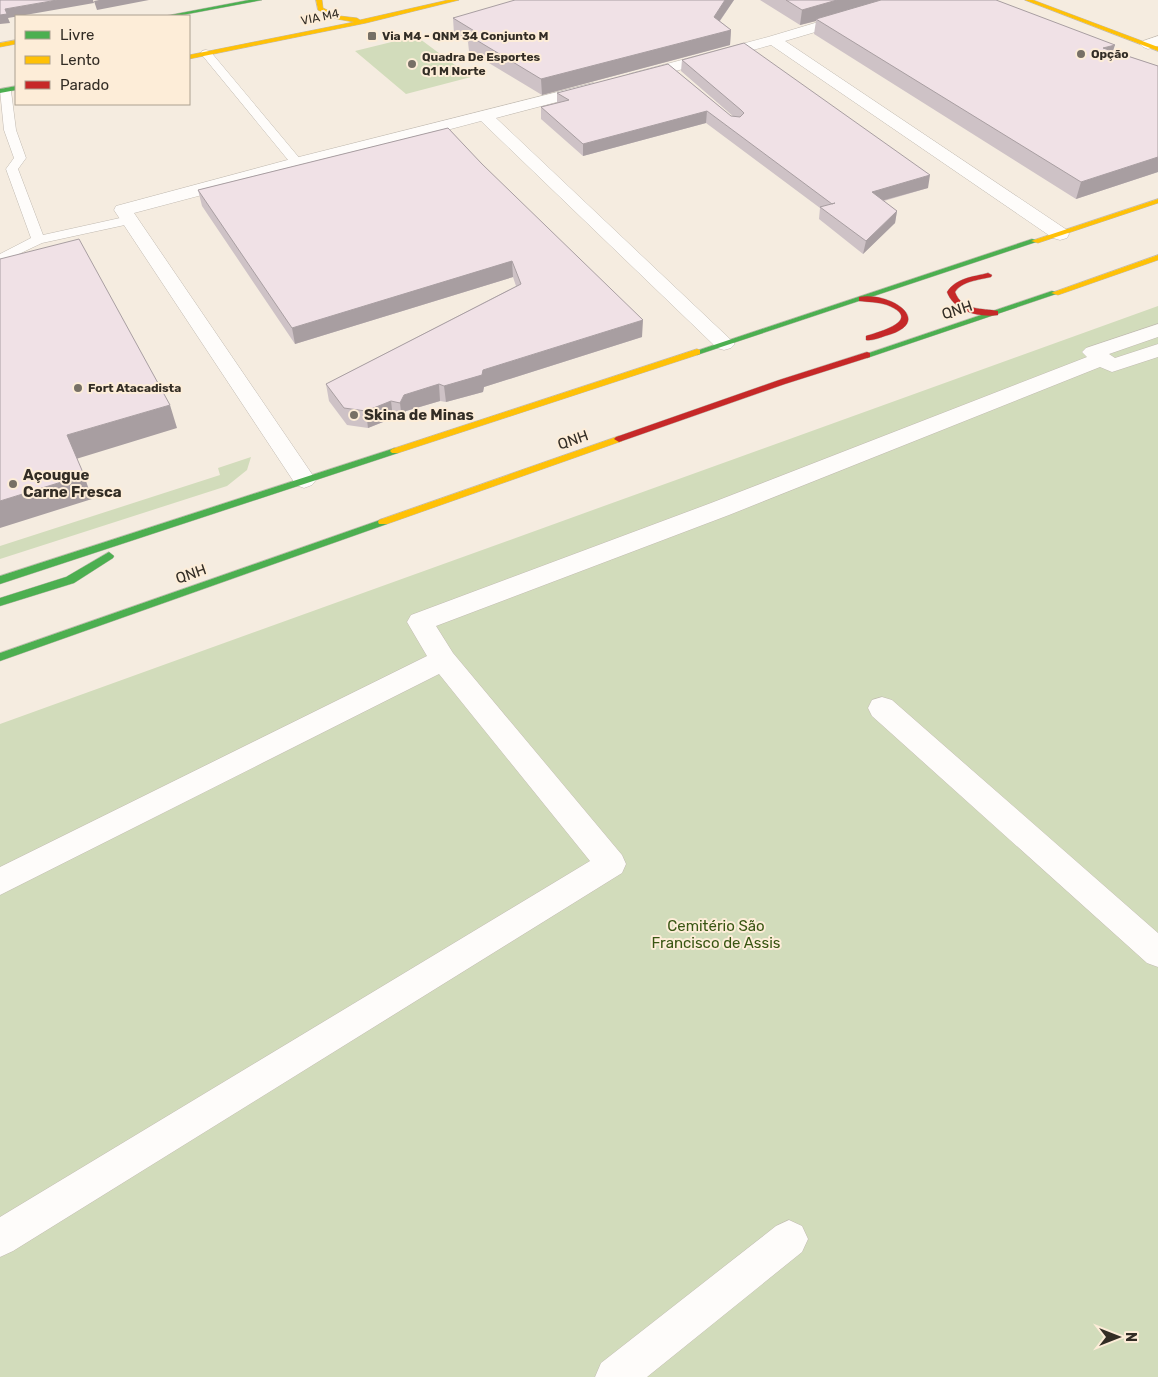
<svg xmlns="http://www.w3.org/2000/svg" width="1158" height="1377" viewBox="0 0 1158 1377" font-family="Rubik,sans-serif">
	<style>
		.green { fill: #d2dcbb }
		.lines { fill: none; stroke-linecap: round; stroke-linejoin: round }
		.lane-casing { stroke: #c1bab1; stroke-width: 1 }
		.street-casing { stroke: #c1bab1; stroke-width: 1 }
		.fast-casing { stroke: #c1bab1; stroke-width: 1 }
		.slow-casing { stroke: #c1bab1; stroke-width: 1 }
		.jam-casing { stroke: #c1bab1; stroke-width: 1 }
		.lane { fill: #fefcfa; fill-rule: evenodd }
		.street { fill: #fefcfa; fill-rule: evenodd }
		.fast { fill: #4caf50; fill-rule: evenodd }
		.slow { fill: #ffc107; fill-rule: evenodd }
		.jam { fill: #c62828; fill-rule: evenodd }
		.wall { fill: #cec2c6 }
		.shaded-wall { fill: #a89ea1 }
		.building { fill: #f0e1e6; stroke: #a89ea1 }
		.poi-dot { fill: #777066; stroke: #fdedd8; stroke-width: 2 }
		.labels { text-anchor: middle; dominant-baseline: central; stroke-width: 4; stroke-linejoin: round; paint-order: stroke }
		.far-street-label { font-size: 12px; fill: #332d25; stroke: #fdedd8 }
		.far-poi-label { font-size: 12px; font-weight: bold; fill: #332d25; stroke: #fdedd8; text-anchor: start }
		.street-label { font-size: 15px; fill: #332d25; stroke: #fdedd8 }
		.poi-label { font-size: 15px; font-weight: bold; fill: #332d25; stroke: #fdedd8; text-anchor: start }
		.park-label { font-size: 15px; fill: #395613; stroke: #fdedd8 }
	</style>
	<rect width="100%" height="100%" fill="#f5ece0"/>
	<path class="green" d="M416,36L471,77L406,94L355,51Z
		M1158,306V1377H0V724Z
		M251,457L247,470L227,486L0,559V546L220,475L218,468Z"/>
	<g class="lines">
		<g class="lane-casing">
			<path id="lane" d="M206,50L210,51L301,160L303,163L301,166H293L202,55L201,53L202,51Z
				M5,88L11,91L16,130L26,158L18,169L43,235L129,216L134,217L135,220L134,223L42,243L0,263V254L31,238L6,169L14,158L4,130L0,90Z"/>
		</g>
		<g class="street-casing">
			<path id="street" d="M892,0H915L913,3L785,41L1067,230L1069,234L1067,238L1060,240L1053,238L771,45L635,82L629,80L627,77L629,74L768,37Z
				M1158,36V46L1148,49L1143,47L1140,44L1143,41Z
				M593,83L599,85L601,88L599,91L496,118L731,340L735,344L731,348L724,350L717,348L481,121L134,213L316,480L312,485L304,488L296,485L114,210L116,206L291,159Z
				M1158,324V337L1109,354L1115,358L1158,344V357L1112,372L1100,367L729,515L436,626L453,653L622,855L626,864L622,873L13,1251L0,1257V1217L590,861L439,674L0,895V867L427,656L407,622L411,615L711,503L1087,357L1082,352L1086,348Z
				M882,697L892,700L1158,933V967L1147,963L872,716L868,708L872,700Z
				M789,1220L802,1226L808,1239L802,1252L647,1377H595L601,1363L776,1226Z"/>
		</g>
		<g class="fast-casing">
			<path id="fast" d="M249,0H262L177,16H165Z
				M16,86V90L0,93V89Z
				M1032,239L1039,241L697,355L693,352Z
				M1052,291L1059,293L870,357L867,358L863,355Z
				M395,448L400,451L398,453L0,584V576Z
				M383,519L387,520L388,522L387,524L0,661V653Z
				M109,552L114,556L113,558L74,583L0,606V598L66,577Z"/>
		</g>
		<g class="slow-casing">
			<path id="slow" d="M316,0H322L323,8L340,16L357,18L360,20L448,0H459L366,23L189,59V55L354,22L337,19L318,10Z
				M1025,0H1033L1158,47V51Z
				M16,40V44L0,47V43Z
				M1158,199V203L1038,243L1031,241Z
				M1158,255V260L1058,295L1051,293Z
				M697,349L700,350V354L398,453H392L390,451L392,449Z
				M619,436L622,437V441L387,524H379L378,522L379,520Z"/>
		</g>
		<g class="jam-casing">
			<path id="jam" d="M988,273L992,275L991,277C979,280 962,281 955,292C962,311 982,308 998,311V315C979,318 954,311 947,292C956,278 972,277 988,273Z
				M859,297C890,291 937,322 885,336C879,338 872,341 866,340V336C879,332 924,320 887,305C878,302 868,302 859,301Z
				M867,352L870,353V357L785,384L622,441L619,442L614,439L616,437L779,380Z"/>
		</g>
		<use href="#lane" class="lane"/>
		<use href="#street" class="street"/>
		<use href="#fast" class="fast"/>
		<use href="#slow" class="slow"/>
		<use href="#jam" class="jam"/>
	</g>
	<path class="wall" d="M734,0L720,21L731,30L730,45L542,95L469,51L468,42L454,34L453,18Z
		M760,0H996L1113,51L1158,66V172L1076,199L814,34L816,21L800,25Z
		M682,60L928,188L884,201L897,211L895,223L863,254L819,219L820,208L706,123L583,156L541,119V107L557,103V93L668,64L731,116L734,117L681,71Z
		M448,128L642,337L484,387L483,392L446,402L440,401L406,411L402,420L393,418L368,428L347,425L329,401L326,384L516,286L513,277L295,344L202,206L198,190Z"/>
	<path class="shaded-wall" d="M57,0H93L94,3L8,18L10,23L0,24V15L5,9Z
		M99,0H149L97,10L94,1Z
		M725,0H734L712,32L714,17Z
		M837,0H885L816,19V21L800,25L802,10Z
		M731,30L730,45L542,95L541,79Z
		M1115,45L1110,60L1103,48Z
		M707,111L706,123L583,156V144Z
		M1158,157V172L1076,199L1081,182Z
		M930,175L928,188L870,204L872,192Z
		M897,211L895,223L863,254L866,241Z
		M512,261L513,277L295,344L292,328Z
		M643,320L642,337L484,387L483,392L446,402L444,386L483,370Z
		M439,384L440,401L406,411L402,420L400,403L404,395Z
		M391,401L393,418L368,428L366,411Z
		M170,405L177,428L76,459L67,435Z
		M84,475L92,499L0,528V501Z"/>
	<path class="building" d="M0,0H57L5,9L7,14L0,15Z
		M515,0H725L714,17L731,30L541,79L468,35L476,32L453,18Z
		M786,0H837L802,10Z
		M881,0H996L1115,45L1103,48L1158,66V157L1081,182L816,19Z
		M744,43L930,175L872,192L897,211L866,241L820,207L835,203L832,204L707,111L583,144L541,107L569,100L557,93L668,64L731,116L740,117L744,113L741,110L682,60Z
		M448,128L482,164L643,320L483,370L482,375L444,386L439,384L404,395L400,403L391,401L366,411L344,408L326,384L521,284L512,261L292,328L198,190Z
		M79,239L170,405L67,435L84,475L0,501V259Z"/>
	<g class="poi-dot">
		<rect x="367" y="31" width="10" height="10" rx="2.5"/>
		<circle cx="1081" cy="54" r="5"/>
		<circle cx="412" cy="64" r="5"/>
		<circle cx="78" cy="388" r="5"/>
		<circle cx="354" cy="415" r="5"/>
		<circle cx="13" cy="484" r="5"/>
	</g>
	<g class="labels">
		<g class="far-street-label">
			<text transform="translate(320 17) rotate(-12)">VIA M4</text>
		</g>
		<g class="far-poi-label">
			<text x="382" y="36">Via M4 - QNM 34 Conjunto M</text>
			<text x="1091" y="54">Opção</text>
			<text x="422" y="57">Quadra De Esportes<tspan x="422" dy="14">Q1 M Norte</tspan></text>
			<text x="88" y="388">Fort Atacadista</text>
		</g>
		<g class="street-label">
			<text transform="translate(957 310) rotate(-18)">QNH</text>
			<text transform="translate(573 440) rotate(-19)">QNH</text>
			<text transform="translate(191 574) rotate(-19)">QNH</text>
		</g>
		<g class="poi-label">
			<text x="364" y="415">Skina de Minas</text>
			<text x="23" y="475">Açougue<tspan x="23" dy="17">Carne Fresca</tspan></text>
		</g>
		<g class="park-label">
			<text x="716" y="926">Cemitério São<tspan x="716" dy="17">Francisco de Assis</tspan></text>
		</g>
	</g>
	<rect x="15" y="15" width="175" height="90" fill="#fdedd8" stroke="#aca090"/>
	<rect x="25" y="31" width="25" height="8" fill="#4caf50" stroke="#aca090"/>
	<text x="60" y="40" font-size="15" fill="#332d25">Livre</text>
	<rect x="25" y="56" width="25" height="8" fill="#ffc107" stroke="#aca090"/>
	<text x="60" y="65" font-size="15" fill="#332d25">Lento</text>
	<rect x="25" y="81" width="25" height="8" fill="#c62828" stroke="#aca090"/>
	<text x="60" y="90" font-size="15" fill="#332d25">Parado</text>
	<g transform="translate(1118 1337) rotate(90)" stroke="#fdedd8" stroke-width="4" paint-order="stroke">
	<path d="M0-4L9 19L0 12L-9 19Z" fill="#332d25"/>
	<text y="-8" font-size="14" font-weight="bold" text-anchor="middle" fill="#332d25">N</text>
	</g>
</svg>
